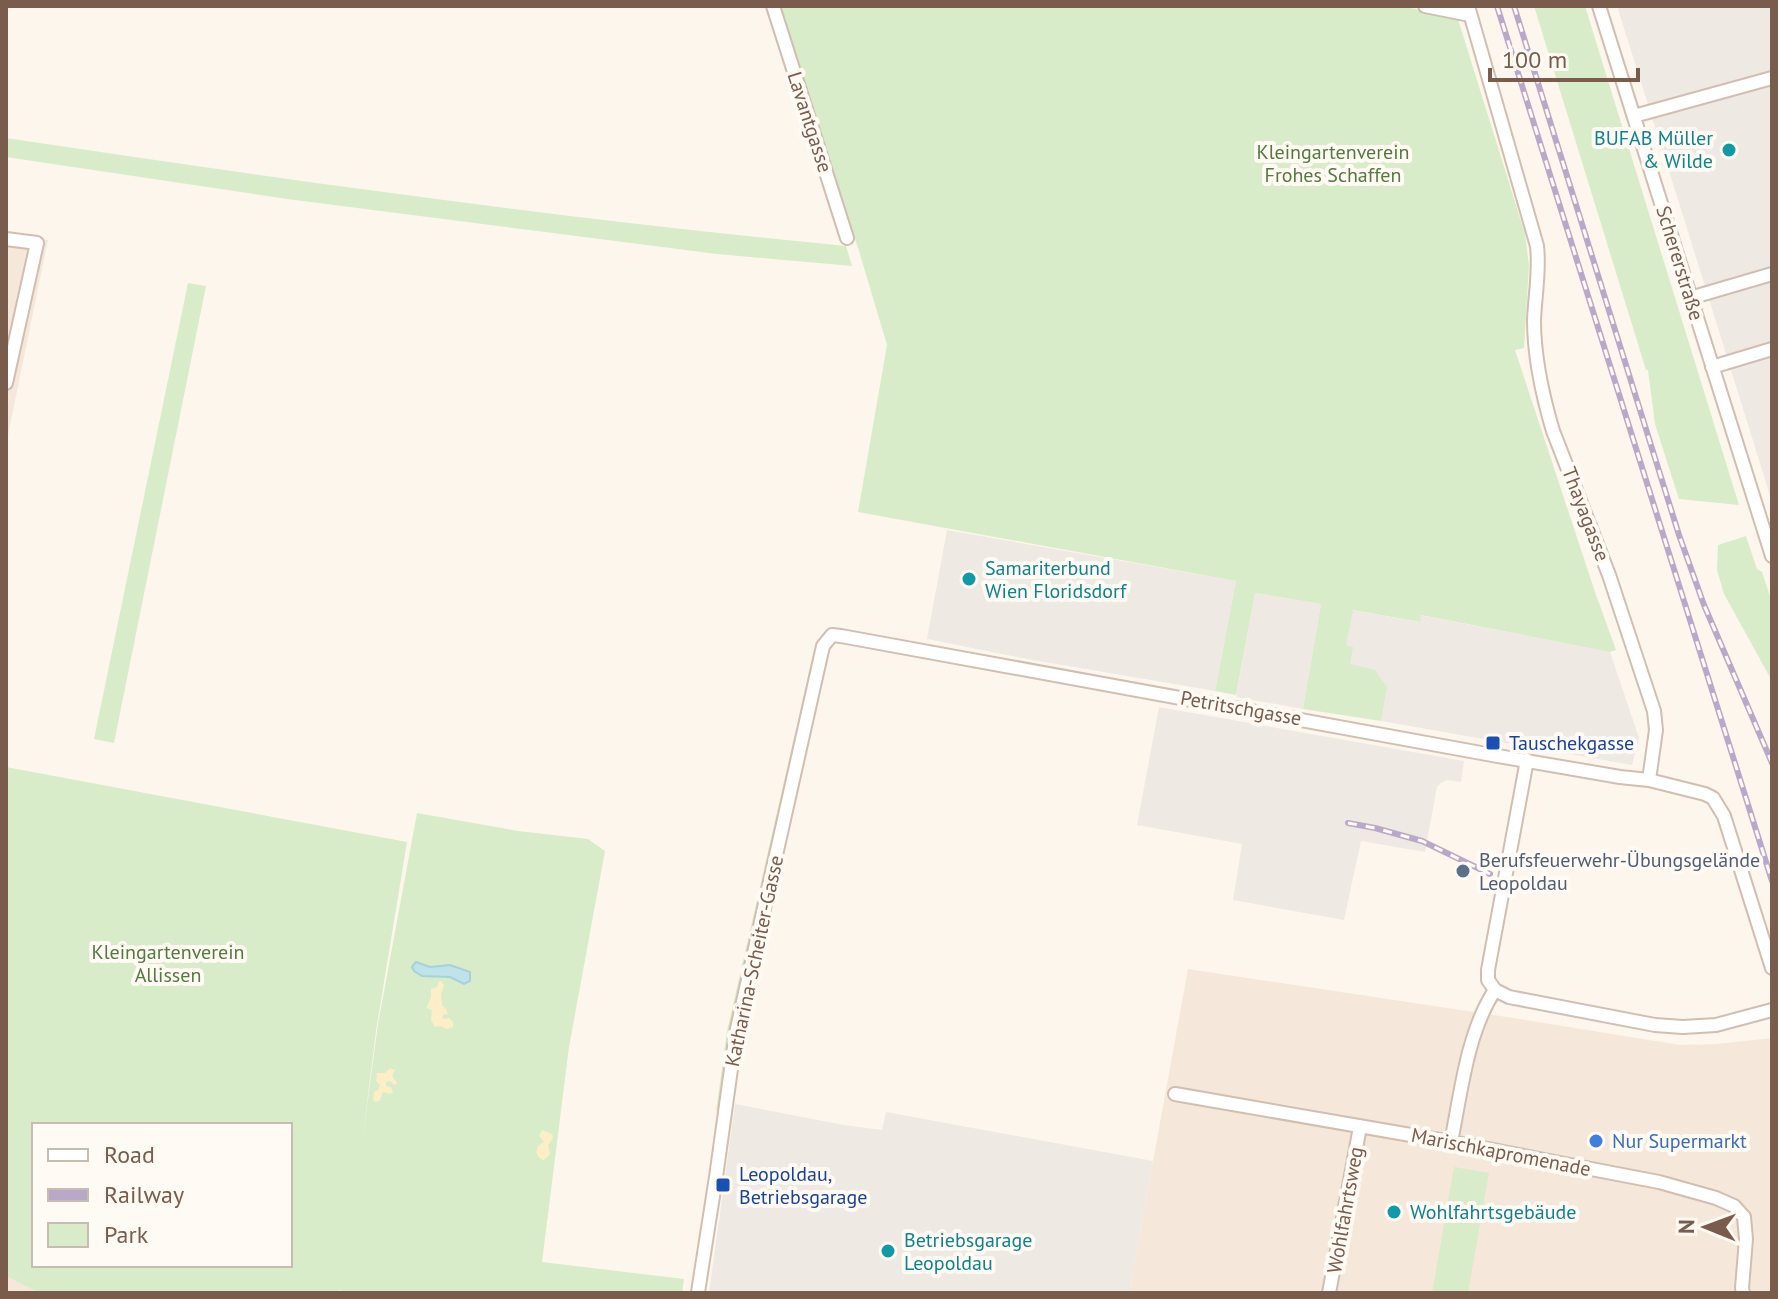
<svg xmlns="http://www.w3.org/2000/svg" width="1778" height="1299" viewBox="0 0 1778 1299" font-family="'PT Sans',sans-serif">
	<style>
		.residential { fill: #f5e8da }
		.industrial { fill: #efe9e4 }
		.green { fill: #d8ecc9; fill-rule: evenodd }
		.sand { fill: #fcefc7 }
		.water { fill: #bfe3e8; stroke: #a5d3da; stroke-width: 2 }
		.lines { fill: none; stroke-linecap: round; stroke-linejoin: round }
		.minor-casing { stroke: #d1beb0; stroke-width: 16 }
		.minor { stroke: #fff; stroke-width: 12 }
		.rail-casing { stroke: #b9a8c9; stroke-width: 6 }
		.rail { stroke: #fffaf3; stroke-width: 3; stroke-dasharray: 9; stroke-linecap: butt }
		.culture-dot { fill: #0f9aa8; stroke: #fffaf3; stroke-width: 3 }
		.transit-dot { fill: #1a4fb4; stroke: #fffaf3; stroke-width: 3 }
		.service-dot { fill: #5c6f8a; stroke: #fffaf3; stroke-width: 3 }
		.shop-dot { fill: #3f7fe0; stroke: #fffaf3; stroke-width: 3 }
		.labels { text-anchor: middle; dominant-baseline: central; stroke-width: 8; stroke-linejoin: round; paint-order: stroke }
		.street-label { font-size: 20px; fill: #7a5c4d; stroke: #fffaf3 }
		.culture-label { font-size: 20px; fill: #0d838f; stroke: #fffaf3; text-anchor: start }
		.park-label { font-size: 20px; fill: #537a41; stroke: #fffaf3 }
		.transit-label { font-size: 20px; fill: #164399; stroke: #fffaf3; text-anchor: start }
		.service-label { font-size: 20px; fill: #4e5e75; stroke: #fffaf3; text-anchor: start }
		.shop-label { font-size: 20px; fill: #366cbe; stroke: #fffaf3; text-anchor: start }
	</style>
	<rect width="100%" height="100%" fill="#fdf6ec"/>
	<path class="residential" d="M6,235L48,240L6,445Z
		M1188,969L1520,1019L1680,1045L1717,1044L1772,1038V1293H1129Z
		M6,1276L39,1293H6Z"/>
	<path class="industrial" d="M1617,6H1772V502L1690,238Z
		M947,530L1236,581L1215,691L1027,659L927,639Z
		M1255,593L1321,604L1303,709L1236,697Z
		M1352,610L1419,622L1420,615L1610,652L1639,738L1632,765L1381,721V716L1349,665L1346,645Z
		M1159,707L1464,761L1461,782L1447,780L1441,783L1437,787L1425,852L1361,841L1344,920L1233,900L1242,844L1137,825Z
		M735,1104L844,1125L882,1130L886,1112L1153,1161L1129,1293H709Z"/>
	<path class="green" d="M778,6H1398L1457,16L1525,234L1529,266L1524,348L1515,350L1595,592L1616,650L1610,652L1421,615L1420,622L1353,610L1346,645L1353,647L1350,664L1375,670L1387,687L1381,721L1303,709L1321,604L1255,593L1236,695L1215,691L1236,581L858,512L887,345L859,251Z
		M1534,6H1585L1739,505L1679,499L1655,424L1648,370H1646Z
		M6,138C285,180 565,219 846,246L852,266L717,254L287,199L6,157Z
		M188,283L206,286L114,743L94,739Z
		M1746,536L1757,569L1762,572L1772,602V681L1724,594L1717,570L1718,545Z
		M812,659H814L722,1101L716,1112L727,1031Z
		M6,767L407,842L376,1031L362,1144L378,1024L417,813L518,831L588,839L605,851L569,1047L542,1262L684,1279L682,1293H341L340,1289L339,1293H39L6,1276ZM34,1125H290V1265H34Z
		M1454,1167L1489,1173L1468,1293H1432Z"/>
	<path class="sand" d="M439,981H441L444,985L441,994L442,1005L446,1009L448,1014L443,1015L442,1017L444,1019L449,1018L453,1022V1027L447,1029L440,1026L435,1027L431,1020L432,1010L427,1008V1006L431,998V989L437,987Z
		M390,1068L395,1070L392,1076L397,1083L394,1085L390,1081L386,1082V1086L391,1087L393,1092L390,1094L383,1092L380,1100L376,1102L373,1100L374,1092L378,1090L380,1085L376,1081L377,1073H385Z
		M542,1130L552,1134L553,1138L548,1145L550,1154L544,1160L540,1159L536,1152L538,1146L544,1142L539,1136Z"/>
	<path class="water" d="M416,962L430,967L450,965L470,972V981L464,984L450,977L422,976L414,971L412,967Z"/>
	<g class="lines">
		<g class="minor-casing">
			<path id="minor" d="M773,6L847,238
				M1425,6L1470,15
				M1468,6L1537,246C1540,271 1535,295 1534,320C1534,358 1542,394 1553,431L1609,575L1654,711L1656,730L1649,780
				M1599,6L1772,556
				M1634,116L1772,78
				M6,239L37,243L6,383
				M1690,298L1772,274
				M1712,367L1772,349
				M1495,990L1509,997L1655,1025L1683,1027L1716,1025L1772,1010
				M1495,990L1488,980V970L1527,760
				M1175,1094L1451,1142L1659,1182L1716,1198L1734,1206L1744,1217L1746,1239L1742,1288L1743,1293
				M1451,1142C1461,1093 1467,1032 1495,990
				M698,1292L716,1177L736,1033L823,646L832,635L841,636L1492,755L1620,777L1649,780L1705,794L1713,798L1724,816L1772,968
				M1329,1293L1360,1127"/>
		</g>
		<use href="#minor" class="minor"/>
		<g class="rail-casing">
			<path id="rail" d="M1497,6L1772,881
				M1514,6L1679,535L1704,605L1772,763
				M1348,823L1375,828L1422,841L1490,874"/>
		</g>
		<use href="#rail" class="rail"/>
	</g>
	<g class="culture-dot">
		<circle cx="1729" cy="150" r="8"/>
		<circle cx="969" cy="579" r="8"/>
		<circle cx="1394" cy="1212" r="8"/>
		<circle cx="888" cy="1251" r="8"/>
	</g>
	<g class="transit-dot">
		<rect x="1485" y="735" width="16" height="16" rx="4"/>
		<rect x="715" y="1177" width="16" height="16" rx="4"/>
	</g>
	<circle class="service-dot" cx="1463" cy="871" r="8"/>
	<circle class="shop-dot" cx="1596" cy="1141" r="8"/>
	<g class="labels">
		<g class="street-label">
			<text transform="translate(810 122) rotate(72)">Lavantgasse</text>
			<text transform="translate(1680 263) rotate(73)">Schererstraße</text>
			<text transform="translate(1586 514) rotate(69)">Thayagasse</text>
			<text transform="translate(1241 708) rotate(10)">Petritschgasse</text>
			<text transform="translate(754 961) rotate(-78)">Katharina-Scheiter-Gasse</text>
			<text transform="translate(1501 1152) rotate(11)">Marischkapromenade</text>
			<text transform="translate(1345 1210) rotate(-80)">Wohlfahrtsweg</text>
		</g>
		<g class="culture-label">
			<text x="1713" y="138" text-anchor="end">BUFAB Müller<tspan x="1713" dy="23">&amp; Wilde</tspan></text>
			<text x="985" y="568">Samariterbund<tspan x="985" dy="23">Wien Floridsdorf</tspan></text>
			<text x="1410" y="1212">Wohlfahrtsgebäude</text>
			<text x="904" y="1240">Betriebsgarage<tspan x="904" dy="23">Leopoldau</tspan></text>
		</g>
		<g class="park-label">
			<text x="1333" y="152">Kleingartenverein<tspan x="1333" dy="23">Frohes Schaffen</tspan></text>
			<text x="168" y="952">Kleingartenverein<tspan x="168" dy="23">Allissen</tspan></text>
		</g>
		<g class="transit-label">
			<text x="1509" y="743">Tauschekgasse</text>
			<text x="739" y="1174">Leopoldau,<tspan x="739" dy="23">Betriebsgarage</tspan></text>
		</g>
		<g class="service-label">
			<text x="1479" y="860">Berufsfeuerwehr-Übungsgelände<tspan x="1479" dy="23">Leopoldau</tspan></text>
		</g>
		<g class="shop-label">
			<text x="1612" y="1141">Nur Supermarkt</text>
		</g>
	</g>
	<rect width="1778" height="1299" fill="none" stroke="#7a5c4d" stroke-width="16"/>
	<rect x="32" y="1123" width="260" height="144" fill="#fffaf3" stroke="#cabbb1" stroke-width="2"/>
	<rect x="48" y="1149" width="40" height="12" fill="#ffffff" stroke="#cabbb1" stroke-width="2"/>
	<text x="104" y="1163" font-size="24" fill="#7a5c4d">Road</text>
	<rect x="48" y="1189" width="40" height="12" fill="#b9a8c9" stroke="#cabbb1" stroke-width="2"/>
	<text x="104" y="1203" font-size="24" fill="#7a5c4d">Railway</text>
	<rect x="48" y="1223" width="40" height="24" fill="#d8ecc9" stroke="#cabbb1" stroke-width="2"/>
	<text x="104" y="1243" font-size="24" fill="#7a5c4d">Park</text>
	<g transform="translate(1706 1227) rotate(271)" stroke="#fffaf3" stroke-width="6" paint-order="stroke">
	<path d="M0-6L14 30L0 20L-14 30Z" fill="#7a5c4d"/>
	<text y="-12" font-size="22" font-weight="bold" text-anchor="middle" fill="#7a5c4d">N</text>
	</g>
	<path d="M1490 68v12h148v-12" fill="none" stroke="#7a5c4d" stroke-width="4"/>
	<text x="1502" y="68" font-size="24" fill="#7a5c4d" stroke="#fffaf3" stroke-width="6" paint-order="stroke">100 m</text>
</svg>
